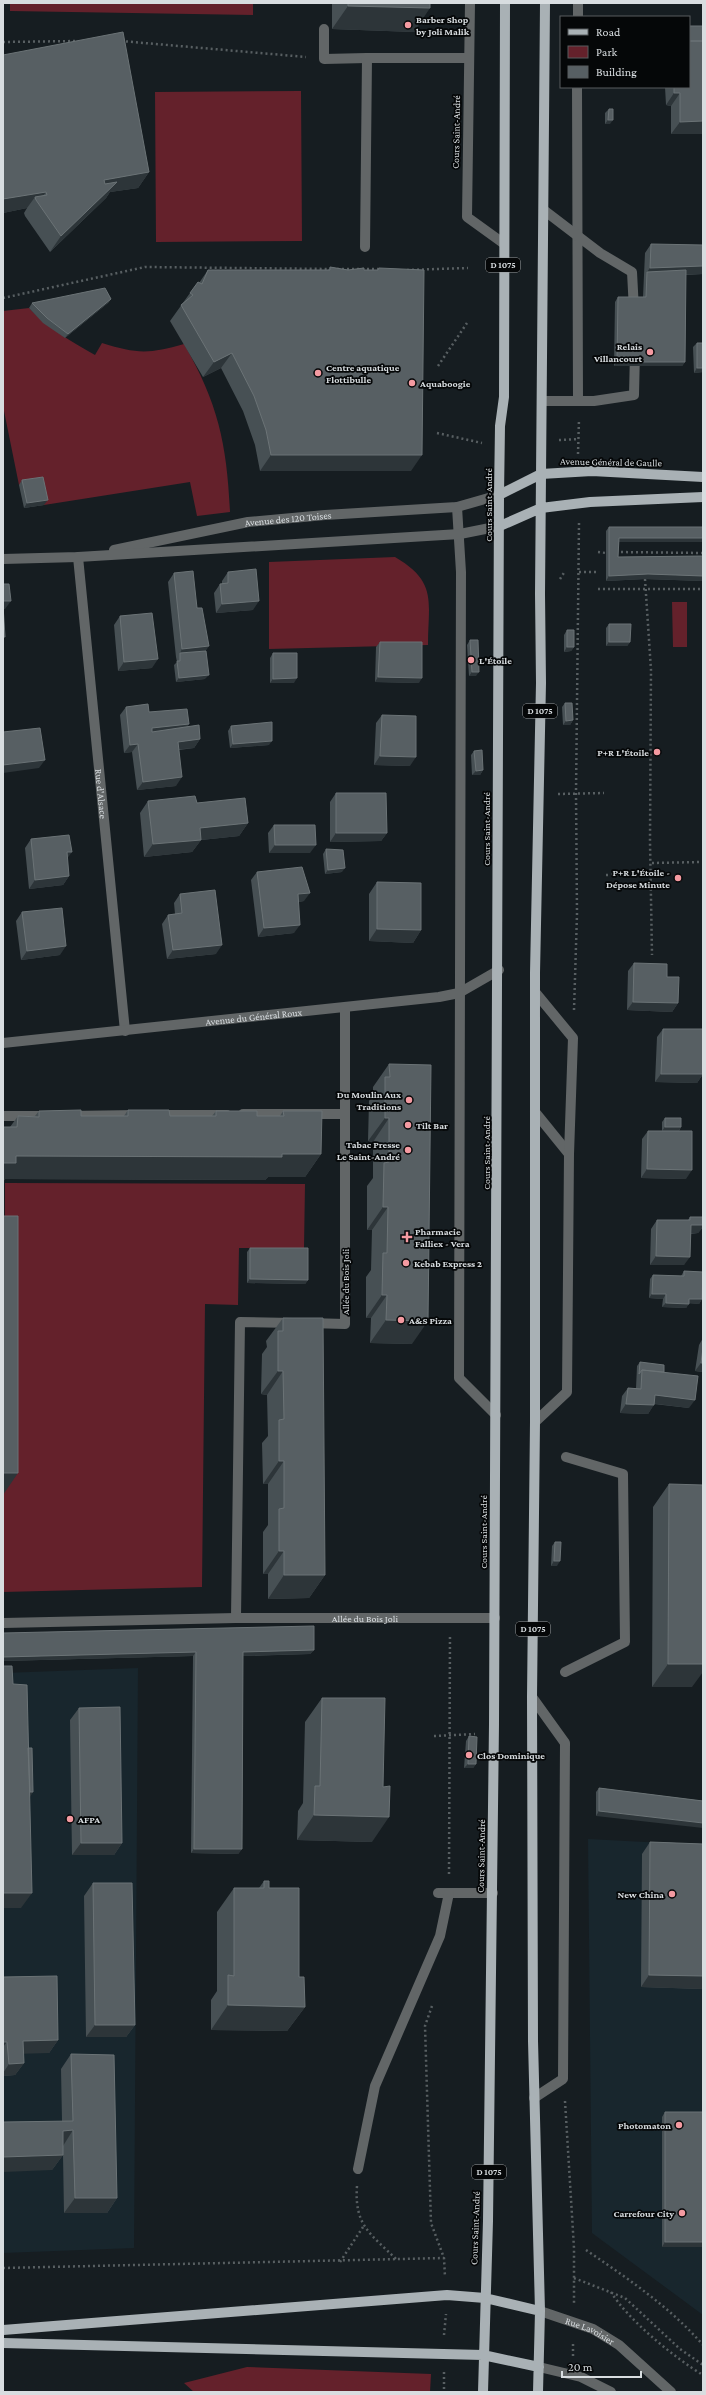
<svg xmlns="http://www.w3.org/2000/svg" width="706" height="2395" viewBox="0 0 706 2395" font-family="'Crimson Pro',serif">
	<style>
		.built { fill: #18262d }
		.green { fill: #64212b }
		.lines { fill: none; stroke-linecap: round; stroke-linejoin: round }
		.path { stroke: #585f62; stroke-width: 2.5; stroke-dasharray: 2 3; stroke-linecap: butt }
		.minor { stroke: #626667; stroke-width: 10 }
		.major { stroke: #a9b1b5; stroke-width: 10 }
		.wall { fill: #475054 }
		.shaded-wall { fill: #2d3539 }
		.building { fill: #575f63; stroke: #6b7376 }
		.poi-dot { fill: #f49aa1; stroke: #050708; stroke-width: 1.5 }
		.labels { text-anchor: middle; dominant-baseline: central; stroke-width: 3.5; stroke-linejoin: round; paint-order: stroke }
		.shield { fill: #050708; stroke: #999d9f; stroke-width: 1 }
		.shield-label { font-size: 9px; font-weight: bold; fill: #d8dde0 }
		.poi-label { font-size: 10px; font-weight: bold; fill: #d8dde0; stroke: #050708; text-anchor: start }
		.street-label { font-size: 10px; fill: #d8dde0; stroke: #050708 }
	</style>
	<rect width="100%" height="100%" fill="#161d21"/>
	<path class="built" d="M138,1668L134,2248L3,2253V1673Z
		M588,1839L703,1845V2315L592,2233Z"/>
	<path class="green" d="M10,3H253V15L10,11Z
		M301,91L302,241L156,242L155,92Z
		M29,308C48,328 70,341 95,355L102,343C137,354 149,354 184,344C218,403 227,444 230,512L197,516L190,482L44,505L40,481L19,485L3,406V311Z
		M395,557C438,582 428,602 428,645L269,649V562Z
		M672,602H687V647H673Z
		M5,1183L305,1184L304,1248H239L238,1305L205,1304L202,1587L3,1592Z
		M247,2367L431,2374L430,2392H194L184,2383Z"/>
	<g class="lines">
		<path class="path" d="M121,41L306,57
			M3,42L78,41
			M337,269H380
			M407,270L468,268
			M3,298L145,267L332,269
			M438,366L467,323
			M437,433L482,443
			M559,440L579,439
			M578,454L579,419
			M598,552L606,553
			M616,552L703,553
			M579,572H598
			M560,579L565,571
			M645,579L651,670L650,842L652,955
			M598,589H703
			M558,794L604,793
			M652,863L703,862
			M606,875L650,873
			M574,1010L577,914L576,793L579,523
			M434,1736L475,1734
			M449,1874L450,1635
			M432,2006L425,2026L431,2223L444,2258L445,2277
			M565,2101L574,2248V2304
			M357,2186C354,2226 371,2234 397,2260
			M586,2250C627,2278 670,2307 703,2345
			M340,2262L363,2227
			M3,2268L444,2258
			M574,2278L625,2298L680,2349L703,2365
			M611,2292C627,2319 676,2359 703,2375
			M444,2335L446,2314
			M573,2356V2343
			M444,2372V2392"/>
		<g class="minor">
			<path d="M470,3L467,217L503,243"/>
			<path d="M578,17V3"/>
			<path d="M324,29V59L367,58"/>
			<path d="M577,87L578,400"/>
			<path d="M545,211L600,253L632,272L634,310"/>
			<path d="M365,247L367,58H469"/>
			<path d="M542,401H594L634,395L635,352"/>
			<path d="M457,507L461,572L459,1378L496,1415"/>
			<path id="s1" d="M114,550L248,522L325,515L457,507L499,495"/>
			<path id="s2" d="M78,557L125,1031"/>
			<path d="M3,559L78,557L460,534L500,526"/>
			<path id="s3" d="M3,1043L439,997L459,993L499,970"/>
			<path d="M535,1112L569,1154"/>
			<path d="M243,1114H345"/>
			<path d="M157,1115H227"/>
			<path d="M3,1116H49"/>
			<path d="M69,1116L137,1115"/>
			<path d="M309,1323L345,1324V1008"/>
			<path d="M535,1422L567,1392L569,1154L573,1038L535,992"/>
			<path d="M236,1618L240,1322L293,1323"/>
			<path id="s4" d="M3,1623L236,1618H495"/>
			<path d="M565,1672L625,1642L623,1474L566,1457"/>
			<path d="M532,1697L565,1743L563,2079L534,2098"/>
			<path d="M438,1893H493"/>
			<path d="M358,2169L375,2086L440,1936L449,1893"/>
			<path id="s5" d="M540,2311L593,2329L619,2345L671,2392"/>
			<path d="M539,2367L581,2377L611,2392"/>
		</g>
		<path class="major" d="M499,495L541,474L592,471L703,477
			M500,526L541,508L590,502L703,497
			M3,2330L447,2295L485,2298L540,2311
			M3,2343L483,2355L539,2367
			M483,2392L488,2221L494,1724L499,495L500,426L504,397L505,3
			M538,2392L540,2311L533,2041L532,1697L535,1422V973L541,683L540,594L545,3"/>
	</g>
	<path class="wall" d="M332,3H430L414,32L332,29Z
		M703,26V134H671V106L666,105L665,87H689Z
		M3,55L149,172L138,188L110,192L106,198L50,252L25,216L24,213L27,208L3,213Z
		M609,109L610,124H605V113Z
		M651,244L703,274L686,275L685,362L682,366H614L615,302L618,297H643L645,253Z
		M330,267L348,270H377L379,268L411,471H260L255,445L243,411L221,368L203,377L170,321L190,293L199,283L208,270H328Z
		M111,299L108,303L65,338L43,323L29,308L32,303Z
		M697,343H703V372L694,373L693,347Z
		M22,480L44,505L24,508L19,485Z
		M609,527L703,542H619L618,557L703,556V581L645,579L606,581V531Z
		M228,572L253,610L216,613L214,593L220,584H222V581Z
		M174,573L197,608L206,651L205,679L176,682L174,665L177,662L176,657L168,582Z
		M120,616L152,668L118,671L114,625Z
		M609,624L630,642L627,646H606V628Z
		M567,630L574,647L571,651L564,652V635Z
		M470,640L476,676H469L467,645Z
		M380,642L419,683L375,682L376,647Z
		M273,653L294,683H270V658Z
		M565,703L573,720L570,725H563L562,707Z
		M126,707L149,712L189,724L187,727L200,739L194,748L179,750L176,786L137,790L132,752L124,753L120,715Z
		M382,715L410,766L374,765L376,723Z
		M231,726L269,745L230,748L228,731Z
		M474,751L483,770L480,775H472L471,755Z
		M336,793L387,833L381,841L330,842V802Z
		M148,801L197,803L248,823L239,836L201,840L192,852L144,857L140,813Z
		M274,825L310,853H269L268,833Z
		M31,839L67,858L69,876L63,885L29,889L25,848Z
		M326,849L342,872L325,874L323,854Z
		M257,872L304,901L298,902L294,933L258,937L251,880Z
		M377,882L421,930L413,943L369,941V894Z
		M180,894L216,954L167,959L162,924L168,915L175,914L174,903Z
		M22,912L60,955L21,960L16,921Z
		M634,963L678,1003L672,1012L627,1010L628,971Z
		M663,1029L703,1074L697,1083L655,1082L657,1037Z
		M389,1064L412,1344L370,1343L371,1318H366V1277L371,1270L372,1230H367V1186L373,1178V1142L368,1141L369,1101L373,1094V1087Z
		M128,1110L170,1116H212L216,1111L257,1116H280L283,1111L321,1154L305,1177H268L265,1180L5,1179L3,1182V1127H10L18,1116H35L39,1111L81,1116H124Z
		M665,1118L681,1127L679,1131L686,1179L641,1178L642,1139L648,1131H662V1122Z
		M690,1217H703V1227L698,1233L691,1234L684,1265H650L651,1229L657,1220H688Z
		M250,1248L308,1280L305,1284L247,1283V1252Z
		M684,1271L703,1272L702,1299L699,1304L689,1303L686,1308L662,1307L663,1299L649,1298L650,1279L653,1275L681,1276Z
		M283,1318L325,1575L309,1598L268,1599V1574H263V1532L268,1525V1484H263L262,1443L268,1436L267,1395L261,1394L262,1354L267,1347L266,1341Z
		M703,1338V1372L695,1371L699,1345Z
		M640,1362L664,1372L689,1408L654,1404L648,1414L620,1413L622,1396L628,1388H636L637,1366Z
		M669,1484L692,1687H652L653,1507Z
		M555,1542L557,1566H551L552,1546Z
		M3,1633L314,1650L310,1654L243,1656L242,1849L238,1854L191,1853L193,1656L3,1661Z
		M322,1698L372,1842L297,1840L298,1811L303,1803L305,1722Z
		M79,1708L122,1843L114,1855H72L70,1720Z
		M469,1736L476,1764L473,1768H464L466,1741Z
		M599,1788L703,1801L596,1816V1792Z
		M650,1842L703,1844V1989L641,1987L642,1854Z
		M264,1881L269,1888L299,1977L305,2007L287,2031L211,2030V2000L217,1991V1912L234,1888H259Z
		M93,1883L135,2025L126,2037H86L84,1896Z
		M3,1977L58,2040L49,2053H24V2063L15,2075L3,2076Z
		M71,2054L117,2198L107,2213H64L63,2155L52,2170L62,2121L61,2069Z
		M665,2112H703V2247H662V2117Z"/>
	<path class="shaded-wall" d="M348,6L430,8L414,32L332,29Z
		M674,93H680L671,106L666,105Z
		M608,120H613L610,124H605Z
		M703,121V134H671L680,122Z
		M149,172L138,188L110,192L106,198L50,252L61,236L104,180Z
		M46,192L38,203L35,197L27,208L3,213V199Z
		M703,266V274L647,276V272L650,268Z
		M111,299L108,303L65,338L68,334Z
		M232,353L221,368L203,377L214,362Z
		M617,362H685L682,366H614Z
		M697,368H703V372L694,373Z
		M271,455H422L411,471H260Z
		M48,500L44,505L24,508L27,503Z
		M619,538H703V542H616Z
		M648,574L703,576V581L645,579L606,581L609,576Z
		M3,601H11L5,609H3Z
		M259,601L253,610L216,613L222,604Z
		M609,642H630L627,646H606Z
		M209,646L203,655L180,653L182,649Z
		M567,647H574L571,651L564,652Z
		M158,659L152,668L118,671L124,662Z
		M472,672H479L476,676H469Z
		M209,675L205,679L176,682L179,678Z
		M378,677L422,678L419,683L375,682Z
		M297,678L294,683H270L273,679Z
		M573,720L570,725H563L566,721Z
		M189,724L183,733L146,737L152,728Z
		M200,739L194,748L172,750L178,742Z
		M272,741L269,745L230,748L233,744Z
		M138,744L132,752L124,753L130,745Z
		M380,756L416,757L410,766L374,765Z
		M45,760L39,768L3,773V765Z
		M483,770L480,775H472L476,771Z
		M182,777L176,786L137,790L143,782Z
		M248,823L239,836L201,840L192,852L144,857L153,844L200,828Z
		M336,833H387L381,841L330,842Z
		M275,845H316L310,853H269Z
		M67,852H72L66,860Z
		M345,868L342,872L325,874L328,870Z
		M69,876L63,885L29,889L35,880Z
		M310,893L304,901L292,903L298,894Z
		M300,925L294,933L258,937L264,928Z
		M377,929L421,930L413,943L369,941Z
		M222,945L216,954L167,959L173,950Z
		M66,946L60,955L21,960L27,951Z
		M633,1002L678,1003L672,1012L627,1010Z
		M661,1074H703L697,1083L655,1082Z
		M385,1118H389L373,1142L368,1141Z
		M665,1127H681L678,1132L662,1131Z
		M282,1154H321L305,1177H268L265,1180L5,1179L3,1182V1163L16,1156Z
		M647,1169L692,1170L686,1179L641,1178Z
		M383,1207H388L372,1230H367Z
		M691,1225H703V1227L698,1233L685,1234Z
		M656,1256L690,1257L684,1265H650Z
		M250,1279L308,1280L305,1284L247,1283Z
		M652,1294H666L663,1299L649,1298Z
		M382,1295H387L371,1318H366Z
		M689,1299H702L699,1304L686,1303Z
		M666,1303L689,1304L686,1308L662,1307Z
		M386,1320L428,1321L412,1344L370,1343Z
		M701,1363H703V1372L695,1371Z
		M278,1371H283L267,1395L261,1394Z
		M655,1395L695,1400L689,1408L649,1403Z
		M626,1404L654,1405L648,1414L620,1413Z
		M279,1461H284L268,1484H263Z
		M3,1473H18L3,1495Z
		M279,1551H284L268,1574H263Z
		M554,1561H560L557,1566H551Z
		M284,1575H325L309,1598L268,1599Z
		M314,1650L310,1654L240,1656L243,1652Z
		M196,1652L193,1656L3,1661V1657Z
		M668,1664H703V1672L692,1687H652Z
		M468,1764H476L473,1768H464Z
		M21,1792H33L30,1797H18Z
		M599,1811L703,1823V1828L596,1816Z
		M314,1815L389,1817L372,1842L297,1840Z
		M81,1843H122L114,1855H72Z
		M194,1849H242L238,1854L191,1853Z
		M3,1893H32L21,1908H3Z
		M649,1975L703,1976V1989L641,1987Z
		M228,2005L305,2007L287,2031L211,2030Z
		M95,2025H135L126,2037H86Z
		M58,2040L49,2053L14,2054L23,2041Z
		M3,2042H7L3,2047Z
		M24,2063L15,2075L3,2076V2073L9,2064Z
		M73,2130L63,2146V2131Z
		M63,2155L52,2170L3,2172V2157Z
		M75,2198H117L107,2213H64Z
		M665,2242H703V2247H662Z"/>
	<path class="building" d="M348,3H430V8L348,6Z
		M689,26H703V41H689Z
		M123,32L149,172L104,180L105,184L117,182L61,236L36,200L35,197L47,195L46,192L3,199V55Z
		M689,41H703V121L680,122V93H674V87H689Z
		M609,109H613V120H608Z
		M651,244L703,245V266L650,268Z
		M330,267L348,270L364,268V270H378L379,268L424,270L422,455H271L266,430L254,396L232,353L214,362L181,305L193,295L190,293L198,282L202,284L208,270H330Z
		M686,270L685,362H617L618,297H646L647,272Z
		M105,288L111,299L68,334L47,318L32,303Z
		M697,343H703V368H697Z
		M43,477L48,500L27,503L22,480Z
		M609,527H703V538H619L618,557L703,556V576L648,574L609,576Z
		M256,569L259,601L222,604L220,584L228,583V572Z
		M193,571L197,608H202L209,646L182,649L174,573Z
		M3,584H9L11,601H3Z
		M3,605L5,637H3Z
		M152,613L158,659L124,662L120,616Z
		M609,624H631L630,642H609Z
		M567,630H574V647H567Z
		M470,640H478L479,672H472Z
		M380,642H422V678L378,677Z
		M206,651L209,675L179,678L177,661H180V653Z
		M273,653H297V678L273,679Z
		M565,703H572L573,720L566,721Z
		M148,704L149,712L187,709L189,724L152,728V732L199,725L200,739L178,742L182,777L143,782L138,744L130,745L126,707Z
		M382,715L416,716V757L380,756Z
		M272,722V741L233,744L231,726Z
		M40,728L45,760L3,765V732Z
		M482,750L483,770L476,771L474,751Z
		M336,793H386L387,833H336Z
		M195,796L197,803L245,798L248,823L200,828L201,840L153,844L148,801Z
		M274,825H315L316,845H275Z
		M69,835L72,852H67L69,876L35,880L31,839Z
		M326,849L343,850L345,868L328,870Z
		M302,867L310,893L298,894L300,925L264,928L257,872Z
		M377,882L421,883V930L377,929Z
		M215,890L222,945L173,950L168,915L182,913L180,894Z
		M62,908L66,946L27,951L22,912Z
		M634,963L667,964V977H679L678,1003L633,1002Z
		M663,1029H703V1074H661Z
		M389,1064L431,1065L428,1321L386,1320L387,1295H382L383,1253H387L388,1207H383L384,1163L389,1162V1118H385V1077H390Z
		M81,1110V1116H128V1110H169L170,1116H216V1111H257V1116H284L283,1111H322L321,1154H282V1157L16,1156V1163H3V1127H17L18,1116L39,1117V1111Z
		M665,1118H681V1127H665Z
		M648,1131H692V1170L647,1169Z
		M3,1216H18V1473H3Z
		M690,1217H703V1225H691L690,1257L656,1256L657,1220H690Z
		M250,1248H308V1280L250,1279Z
		M684,1271L703,1272L702,1299H689V1304L666,1303V1294H652L653,1275L684,1276Z
		M283,1318H323L325,1575H284V1551H279V1509L284,1508V1461H279V1420L284,1419L283,1371H278V1331H283Z
		M703,1348V1363H701Z
		M640,1362L664,1365V1372L642,1370L639,1374Z
		M642,1370L698,1376L695,1400L655,1395L654,1405L626,1404L628,1388L641,1389Z
		M669,1484L703,1485V1664H668Z
		M555,1542H561L560,1561H554Z
		M314,1626V1650L243,1652L242,1849H194L196,1652L3,1657V1633Z
		M3,1666H12L13,1684L27,1685L32,1893H3Z
		M322,1698H385L383,1787L390,1786L389,1817L314,1815L315,1786H320Z
		M120,1707L122,1843H81L79,1708Z
		M469,1736L477,1737L476,1764H468Z
		M28,1748H32L33,1792H30Z
		M599,1788L703,1801V1823L599,1811Z
		M650,1842L703,1844V1976L649,1975Z
		M264,1881H269V1888H299V1977H304L305,2007L228,2005V1975L234,1976V1888H264Z
		M93,1883H132L135,2025H95Z
		M57,1976L58,2040L23,2041L24,2063L9,2064L7,2042H3V1977Z
		M71,2054L114,2055L117,2198H75L73,2130L63,2131V2155L3,2157V2122L73,2121Z
		M665,2112H703V2242H665Z"/>
	<g class="poi-dot">
		<circle cx="408" cy="25" r="4"/>
		<circle cx="650" cy="352" r="4"/>
		<circle cx="318" cy="373" r="4"/>
		<circle cx="412" cy="383" r="4"/>
		<circle cx="471" cy="660" r="4"/>
		<circle cx="657" cy="752" r="4"/>
		<circle cx="678" cy="878" r="4"/>
		<circle cx="409" cy="1100" r="4"/>
		<circle cx="408" cy="1125" r="4"/>
		<circle cx="408" cy="1150" r="4"/>
		<path d="M405 1231h4v4h4v4h-4v4h-4v-4h-4v-4h4z"/>
		<circle cx="406" cy="1263" r="4"/>
		<circle cx="401" cy="1320" r="4"/>
		<circle cx="469" cy="1755" r="4"/>
		<circle cx="70" cy="1819" r="4"/>
		<circle cx="672" cy="1894" r="4"/>
		<circle cx="679" cy="2125" r="4"/>
		<circle cx="682" cy="2213" r="4"/>
	</g>
	<g class="labels">
		<g class="shield">
			<rect x="486" y="258" width="34" height="14" rx="3"/>
			<rect x="523" y="704" width="34" height="14" rx="3"/>
			<rect x="516" y="1622" width="34" height="14" rx="3"/>
			<rect x="472" y="2165" width="34" height="14" rx="3"/>
		</g>
		<g class="shield-label">
			<text x="503" y="265">D 1075</text>
			<text x="540" y="711">D 1075</text>
			<text x="533" y="1629">D 1075</text>
			<text x="489" y="2172">D 1075</text>
		</g>
		<g class="poi-label">
			<text x="416" y="19">Barber Shop<tspan x="416" dy="12">by Joli Malik</tspan></text>
			<text x="642" y="346" text-anchor="end">Relais<tspan x="642" dy="12">Villancourt</tspan></text>
			<text x="326" y="367">Centre aquatique<tspan x="326" dy="12">Flottibulle</tspan></text>
			<text x="420" y="383">Aquaboogie</text>
			<text x="479" y="660">L'Étoile</text>
			<text x="649" y="752" text-anchor="end">P+R L'Étoile</text>
			<text x="670" y="872" text-anchor="end">P+R L'Étoile -<tspan x="670" dy="12">Dépose Minute</tspan></text>
			<text x="401" y="1094" text-anchor="end">Du Moulin Aux<tspan x="401" dy="12">Traditions</tspan></text>
			<text x="416" y="1125">Tilt Bar</text>
			<text x="400" y="1144" text-anchor="end">Tabac Presse<tspan x="400" dy="12">Le Saint-André</tspan></text>
			<text x="415" y="1231">Pharmacie<tspan x="415" dy="12">Falliex - Vera</tspan></text>
			<text x="414" y="1263">Kebab Express 2</text>
			<text x="409" y="1320">A&amp;S Pizza</text>
			<text x="477" y="1755">Clos Dominique</text>
			<text x="78" y="1819">AFPA</text>
			<text x="664" y="1894" text-anchor="end">New China</text>
			<text x="671" y="2125" text-anchor="end">Photomaton</text>
			<text x="674" y="2213" text-anchor="end">Carrefour City</text>
		</g>
		<g class="street-label">
			<text transform="translate(456 132) rotate(-89)">Cours Saint-André</text>
			<text transform="translate(611 462) rotate(1)">Avenue Général de Gaulle</text>
			<text transform="translate(488 505) rotate(-90)">Cours Saint-André</text>
			<text stroke="none"><textPath href="#s1" startOffset="177">Avenue des 120 Toises</textPath></text>
			<text stroke="none"><textPath href="#s2" startOffset="238">Rue d'Alsace</textPath></text>
			<text transform="translate(486 829) rotate(-90)">Cours Saint-André</text>
			<text stroke="none"><textPath href="#s3" startOffset="252">Avenue du Général Roux</textPath></text>
			<text transform="translate(486 1153) rotate(-90)">Cours Saint-André</text>
			<text transform="translate(345 1282) rotate(-90)">Allée du Bois Joli</text>
			<text transform="translate(483 1532) rotate(-90)">Cours Saint-André</text>
			<text stroke="none"><textPath href="#s4" startOffset="362">Allée du Bois Joli</textPath></text>
			<text transform="translate(481 1856) rotate(-89)">Cours Saint-André</text>
			<text transform="translate(475 2228) rotate(-88)">Cours Saint-André</text>
			<text stroke="none"><textPath href="#s5" startOffset="54">Rue Lavoisier</textPath></text>
		</g>
	</g>
	<rect width="706" height="2395" fill="none" stroke="#d8dde0" stroke-width="8"/>
	<rect x="560" y="16" width="130" height="72" fill="#050708" stroke="#595d5e"/>
	<rect x="568" y="29" width="20" height="6" fill="#a9b1b5" stroke="#595d5e"/>
	<text x="596" y="36" font-size="12" fill="#d8dde0">Road</text>
	<rect x="568" y="46" width="20" height="12" fill="#64212b" stroke="#595d5e"/>
	<text x="596" y="56" font-size="12" fill="#d8dde0">Park</text>
	<rect x="568" y="66" width="20" height="12" fill="#575f63" stroke="#595d5e"/>
	<text x="596" y="76" font-size="12" fill="#d8dde0">Building</text>
	<path d="M562 2371v6h79v-6" fill="none" stroke="#d8dde0" stroke-width="2"/>
	<text x="568" y="2371" font-size="12" fill="#d8dde0" stroke="#050708" stroke-width="3" paint-order="stroke">20 m</text>
</svg>
